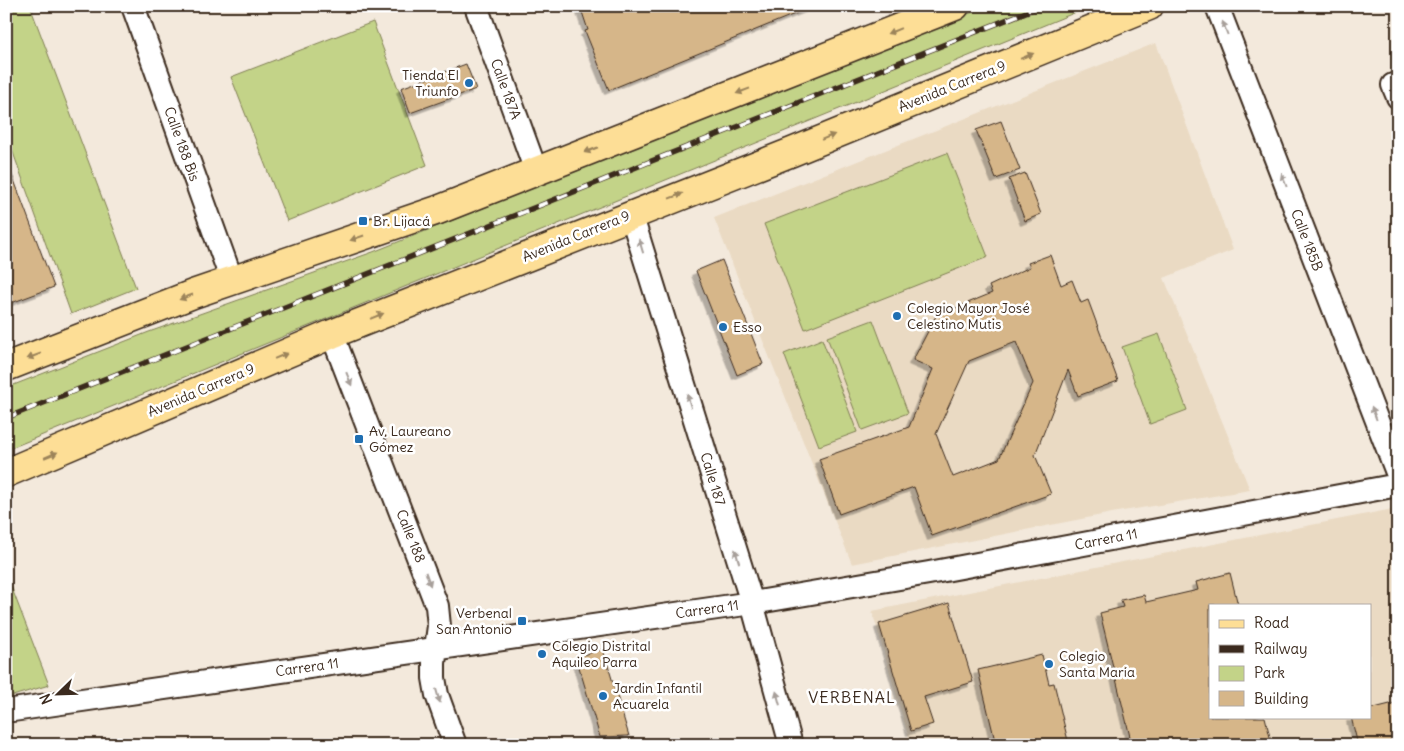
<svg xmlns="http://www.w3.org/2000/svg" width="1404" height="751" viewBox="0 0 1404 751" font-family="Delius,sans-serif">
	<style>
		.built { fill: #eadac3; fill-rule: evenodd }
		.green { fill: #c3d388; stroke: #7f7e53 }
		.building { fill: #d6b689; stroke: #3b2a1e; fill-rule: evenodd; filter: url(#shadow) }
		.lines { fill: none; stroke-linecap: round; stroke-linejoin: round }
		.minor-casing { stroke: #3b2a1e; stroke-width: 26 }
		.major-casing { stroke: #3b2a1e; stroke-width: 31 }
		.minor { stroke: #fff; stroke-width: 22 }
		.major { stroke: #fdde96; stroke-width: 28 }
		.rail-casing { stroke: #3b2a1e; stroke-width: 5.5 }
		.rail { stroke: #fff; stroke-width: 4; stroke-dasharray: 11; stroke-linecap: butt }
		.oneway { fill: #a79f9a }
		.oneway2 { fill: #9c845a }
		.poi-dot { fill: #1f6fb2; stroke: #fff; stroke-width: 2 }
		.labels { text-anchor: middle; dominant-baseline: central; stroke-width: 5; stroke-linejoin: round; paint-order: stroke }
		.poi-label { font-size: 14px; fill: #3b2a1e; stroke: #fff; text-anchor: start }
		.street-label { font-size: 14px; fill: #3b2a1e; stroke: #fff }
		.quarter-label { font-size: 16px; letter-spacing: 1px; fill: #3b2a1e; stroke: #fff }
	</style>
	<defs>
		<filter id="shadow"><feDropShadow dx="-4.5" dy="4.5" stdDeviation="0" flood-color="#0004"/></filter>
	</defs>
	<rect width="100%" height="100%" fill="#f3e9dc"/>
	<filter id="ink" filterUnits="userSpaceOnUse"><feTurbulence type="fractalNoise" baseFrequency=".02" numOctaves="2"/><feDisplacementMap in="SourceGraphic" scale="10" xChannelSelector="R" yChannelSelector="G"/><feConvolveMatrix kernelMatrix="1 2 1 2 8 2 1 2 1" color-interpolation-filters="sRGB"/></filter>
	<g filter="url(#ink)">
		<path class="built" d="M1156,43L1233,250L1164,278L1250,490L1117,512L852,564L714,218Z
			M1398,508V745H911L872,611ZM1210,605H1370V717H1210Z"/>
		<path class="green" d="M6,6H30L136,288L71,314L6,133Z
			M988,6H1091L6,450V388L149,332L373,252Z
			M373,22L427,165L287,221L231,77Z
			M947,153L988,257L805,329L764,224Z
			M873,320L908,413L862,430L827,337Z
			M1159,334L1187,410L1150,424L1122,347Z
			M822,339L857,432L819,446L784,354Z
			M6,573L49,685L6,698Z"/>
		<path class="building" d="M580,6H812V7L609,90L585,31L588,30Z
			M466,64L476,89L410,113L401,88Z
			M1001,121L1020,170L996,179L976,130Z
			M6,164H8L54,287L6,305Z
			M1025,173L1041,214L1025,221L1009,179Z
			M1050,255L1061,285L1072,280L1081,303L1088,300L1118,381L1078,396L1068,370L1035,455L1051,494L932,536L914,487L839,514L819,459L909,427L933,369L913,360L936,316L992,293L989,286L1030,267L1028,263ZM1016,342L1033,383L999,459L953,477L936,434L969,361Z
			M722,260L763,364L737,375L696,271Z
			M1230,573L1238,605H1210V717H1265L1272,745H1132L1100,613L1123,607L1121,600L1144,595L1146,602L1198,590L1196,582Z
			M949,603L973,682L924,697L933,724L911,731L879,624Z
			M603,649L629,736L600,737L576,657Z
			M1042,655L1049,684L1054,683L1069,745H996L978,670Z
			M1398,702V745H1358L1351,717H1370V709Z"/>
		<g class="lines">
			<g class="minor-casing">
				<path id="minor" d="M133,6L232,281
					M476,6L536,171
					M1217,6L1398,475
					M1393,85L1398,97
					M631,214L752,603L791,745
					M332,334L437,606L439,626L434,663V678L437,695L455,745
					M13,710L752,603L929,573L1398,485"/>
			</g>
			<g class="major-casing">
				<path id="major" d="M6,367L193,294L438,210L955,6
					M6,473L332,334L792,152L1149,6"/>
			</g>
			<use href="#minor" class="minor"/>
			<use href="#major" class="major"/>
			<g class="rail-casing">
				<path id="rail" d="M6,418L1041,6"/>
			</g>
			<use href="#rail" class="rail"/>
		</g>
		<defs><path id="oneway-solid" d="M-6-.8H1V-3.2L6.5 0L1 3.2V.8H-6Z" transform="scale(1.25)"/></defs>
		<g class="oneway">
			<use href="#oneway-solid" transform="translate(1225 28) rotate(-111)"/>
			<use href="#oneway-solid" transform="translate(1284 180) rotate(-111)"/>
			<use href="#oneway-solid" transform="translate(641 246) rotate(-107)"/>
			<use href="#oneway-solid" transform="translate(349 379) rotate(68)"/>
			<use href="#oneway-solid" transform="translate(689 401) rotate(-107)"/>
			<use href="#oneway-solid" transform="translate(1374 413) rotate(-111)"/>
			<use href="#oneway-solid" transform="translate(737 556) rotate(-107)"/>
			<use href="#oneway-solid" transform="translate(428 579) rotate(70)"/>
			<use href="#oneway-solid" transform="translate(438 696) rotate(74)"/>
			<use href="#oneway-solid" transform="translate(778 698) rotate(-105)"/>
		</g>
		<g class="oneway2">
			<use href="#oneway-solid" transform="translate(894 31) rotate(158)"/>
			<use href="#oneway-solid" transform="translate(1027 56) rotate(-22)"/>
			<use href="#oneway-solid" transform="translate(743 91) rotate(159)"/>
			<use href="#oneway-solid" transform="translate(828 137) rotate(-22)"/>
			<use href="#oneway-solid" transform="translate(591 150) rotate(159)"/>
			<use href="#oneway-solid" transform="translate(676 196) rotate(-21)"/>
			<use href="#oneway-solid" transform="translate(357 238) rotate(161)"/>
			<use href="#oneway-solid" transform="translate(186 297) rotate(159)"/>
			<use href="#oneway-solid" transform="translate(377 316) rotate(-22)"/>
			<use href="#oneway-solid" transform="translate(34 356) rotate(159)"/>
			<use href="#oneway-solid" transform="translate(281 356) rotate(-23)"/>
			<use href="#oneway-solid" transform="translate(51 455) rotate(-23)"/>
		</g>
	</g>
	<g class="poi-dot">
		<circle cx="469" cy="83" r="5"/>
		<rect x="358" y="216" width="10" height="10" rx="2.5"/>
		<circle cx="897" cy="316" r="5"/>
		<circle cx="723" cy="327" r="5"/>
		<rect x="354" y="434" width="10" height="10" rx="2.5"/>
		<rect x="517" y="616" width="10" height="10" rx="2.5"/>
		<circle cx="542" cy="654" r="5"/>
		<circle cx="1049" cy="664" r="5"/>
		<circle cx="603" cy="696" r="5"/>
	</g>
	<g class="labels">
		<g class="poi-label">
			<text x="459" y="75" text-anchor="end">Tienda El<tspan x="459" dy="16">Triunfo</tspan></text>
			<text x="373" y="221">Br. Lijacá</text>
			<text x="907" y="308">Colegio Mayor José<tspan x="907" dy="16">Celestino Mutis</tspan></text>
			<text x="733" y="327">Esso</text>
			<text x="369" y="431">Av. Laureano<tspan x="369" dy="16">Gómez</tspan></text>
			<text x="512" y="613" text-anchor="end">Verbenal<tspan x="512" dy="16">San Antonio</tspan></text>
			<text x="552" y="646">Colegio Distrital<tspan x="552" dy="16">Aquileo Parra</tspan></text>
			<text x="1059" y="656">Colegio<tspan x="1059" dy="16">Santa María</tspan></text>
			<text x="613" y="688">Jardin Infantil<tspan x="613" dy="16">Acuarela</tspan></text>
		</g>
		<g class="street-label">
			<text transform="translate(952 86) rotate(-22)">Avenida Carrera 9</text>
			<text transform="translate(506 89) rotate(70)">Calle 187A</text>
			<text transform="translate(182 144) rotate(70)">Calle 188 Bis</text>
			<text transform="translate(576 236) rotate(-22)">Avenida Carrera 9</text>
			<text transform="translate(1307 240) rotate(69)">Calle 185B</text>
			<text transform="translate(201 390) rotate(-23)">Avenida Carrera 9</text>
			<text transform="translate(713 479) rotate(73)">Calle 187</text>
			<text transform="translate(411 536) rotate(68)">Calle 188</text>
			<text transform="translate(1106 539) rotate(-11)">Carrera 11</text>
			<text transform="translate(707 609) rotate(-8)">Carrera 11</text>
			<text transform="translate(307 667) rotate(-8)">Carrera 11</text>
		</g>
		<g class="quarter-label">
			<text x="852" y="697">VERBENAL</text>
		</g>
	</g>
	<rect width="1404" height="751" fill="none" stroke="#fff" stroke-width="25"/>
	<rect x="12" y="12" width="1379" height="726" fill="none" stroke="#3b2a1e" stroke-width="2" filter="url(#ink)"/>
	<rect x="1209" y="604" width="162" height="115" fill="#ffffff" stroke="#b1aaa5"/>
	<rect x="1219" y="620" width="25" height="8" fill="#fdde96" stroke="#b1aaa5"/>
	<text x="1254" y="628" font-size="15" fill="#3b2a1e">Road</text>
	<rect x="1219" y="645" width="25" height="8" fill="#3b2a1e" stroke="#b1aaa5"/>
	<text x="1254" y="654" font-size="15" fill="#3b2a1e">Railway</text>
	<rect x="1219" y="666" width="25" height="15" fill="#c3d388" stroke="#b1aaa5"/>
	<text x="1254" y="678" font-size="15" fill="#3b2a1e">Park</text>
	<rect x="1219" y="691" width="25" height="15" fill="#d6b689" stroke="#b1aaa5"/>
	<text x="1254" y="704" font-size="15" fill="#3b2a1e">Building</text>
	<g transform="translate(58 694) rotate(247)" stroke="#ffffff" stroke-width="4" paint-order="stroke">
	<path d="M0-4L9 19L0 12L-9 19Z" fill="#3b2a1e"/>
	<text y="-8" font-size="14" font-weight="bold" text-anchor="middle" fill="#3b2a1e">N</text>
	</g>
</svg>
